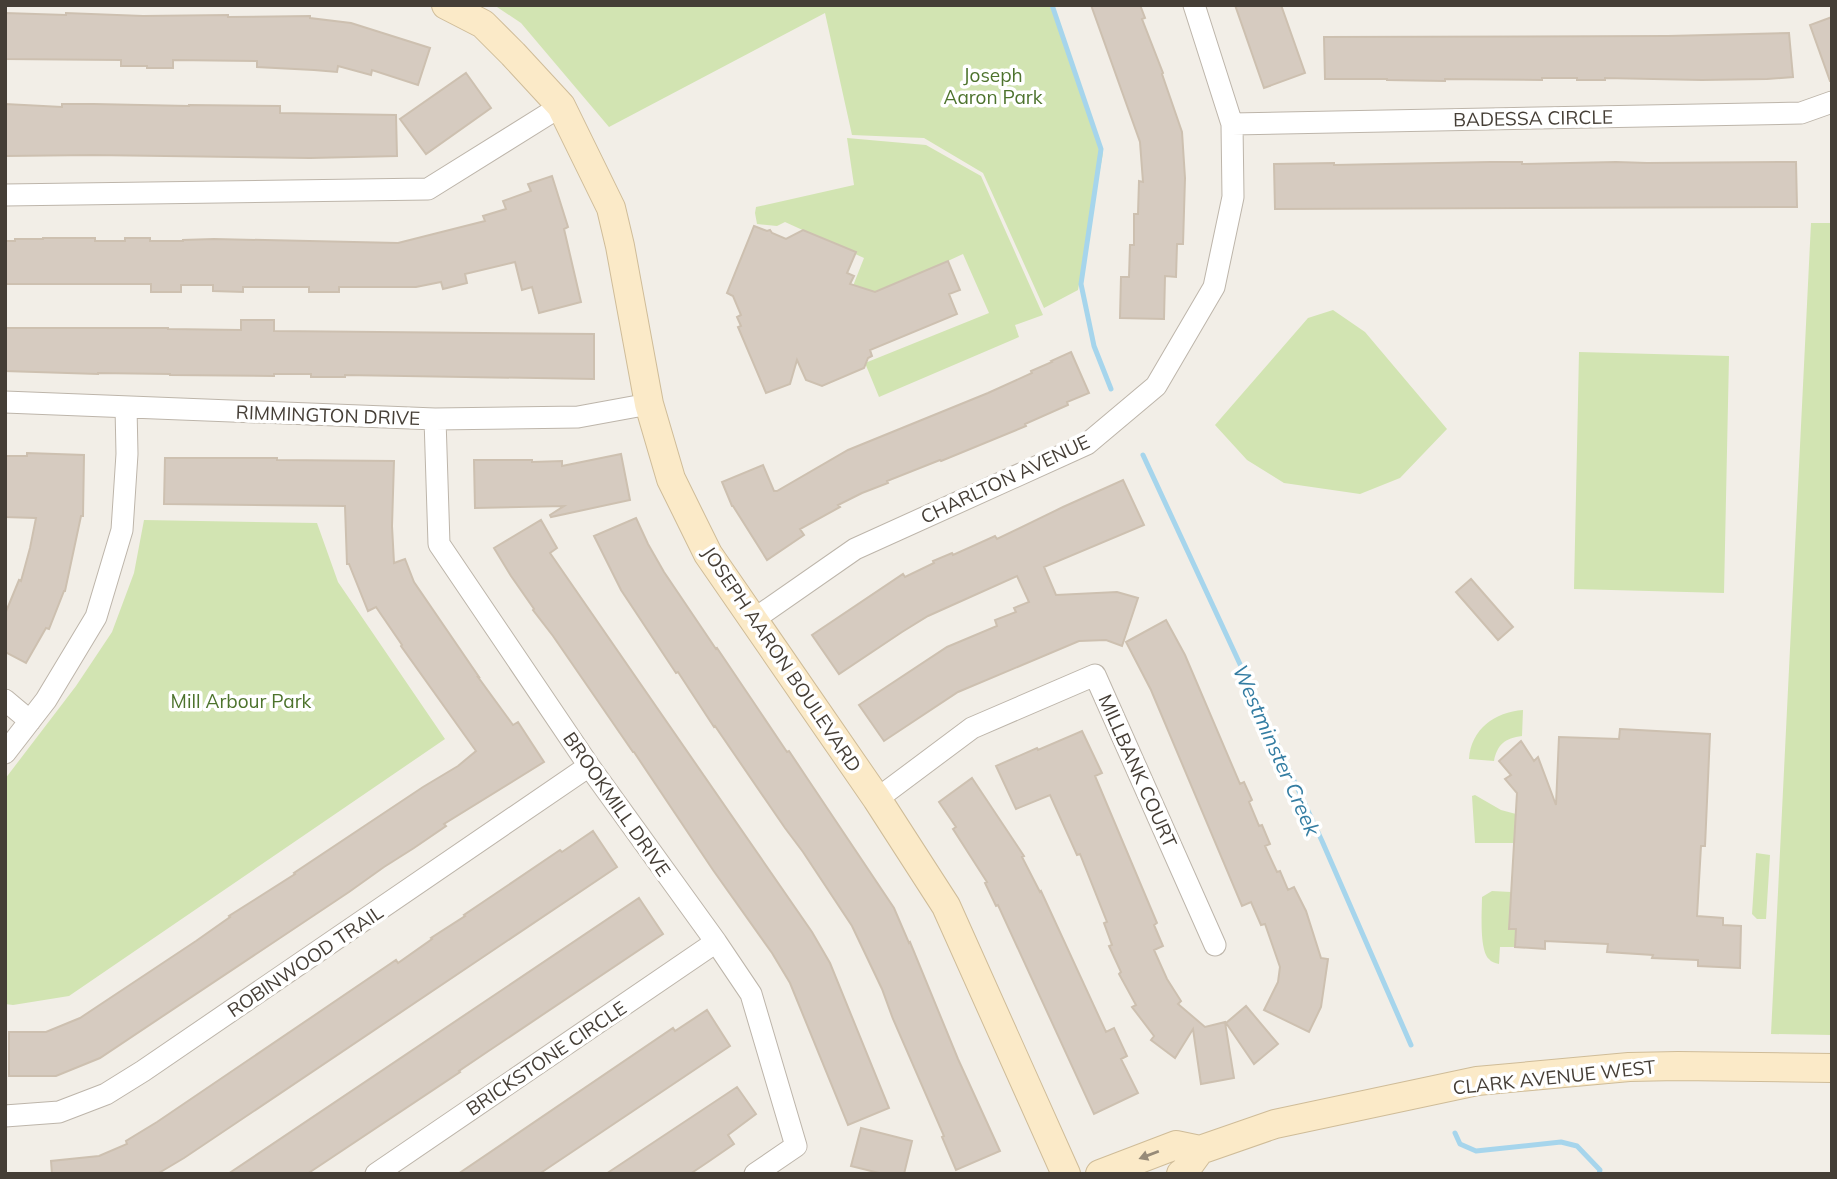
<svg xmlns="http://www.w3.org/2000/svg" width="1837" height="1179" viewBox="0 0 1837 1179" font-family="Mulish,sans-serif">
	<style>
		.green { fill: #d2e4b2 }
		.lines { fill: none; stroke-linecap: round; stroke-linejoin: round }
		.stream { stroke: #a6d5ec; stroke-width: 5 }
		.building { fill: #d6cbc0; stroke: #cdc0b0; stroke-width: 2 }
		.street-casing { stroke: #bdb5aa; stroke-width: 23 }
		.secondary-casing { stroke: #cfbc98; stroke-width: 30 }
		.street { stroke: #fff; stroke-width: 21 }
		.secondary { stroke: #fbeac8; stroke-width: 28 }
		.oneway { fill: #978b78 }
		.labels { text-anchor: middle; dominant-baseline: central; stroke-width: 7; stroke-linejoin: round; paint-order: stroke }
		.park-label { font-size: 19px; fill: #4d732d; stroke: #fff }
		.street-label { font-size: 19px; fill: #453e36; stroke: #fff }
		.water-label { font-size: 21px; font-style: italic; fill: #347da2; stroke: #fff }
	</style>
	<rect width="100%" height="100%" fill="#f2eee7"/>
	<path class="green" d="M494,5H1050L1103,153L1078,290L1044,308L983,173L924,138L852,135L825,13L609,127L521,23Z
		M847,138L926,145L981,176L1043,315L1015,325L1019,337L879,397L865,363L989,313L963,254L857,303L849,296L864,258L785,222L777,226L757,224L755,213L756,207L854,185Z
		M1811,223H1832V1035L1771,1034Z
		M1333,310L1365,332L1447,429L1400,478L1360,494L1284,483L1247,460L1215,425L1308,318Z
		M1579,352L1729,356L1724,593L1574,589Z
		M144,520L317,523L338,582L445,739L69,996L13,1005L5,1004V779L76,686L112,632L134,573Z
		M1523,710L1522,736C1505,738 1497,745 1494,761L1469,759C1471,729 1495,712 1523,710Z
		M1475,795L1501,810L1516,814L1514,843H1475L1472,796Z
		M1756,853L1770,855L1766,919H1757L1752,914Z
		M1492,891L1511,892L1509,929H1516L1515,947H1500L1499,964C1495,963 1491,962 1489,959C1479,950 1482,911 1482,897Z"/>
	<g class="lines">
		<path class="stream" d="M1052,5L1101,149L1081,284L1094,346L1111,389
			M1143,455L1322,841L1411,1045
			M1455,1133L1460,1144L1476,1151L1561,1142L1577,1146L1600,1170L1599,1174"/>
	</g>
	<path class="building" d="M1091,5H1140L1145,18L1142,19L1163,73L1162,74L1182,132L1185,178L1183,244H1177L1176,277L1165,276L1164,319L1120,318L1121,277H1129L1130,245H1134V214H1138L1139,181L1143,182L1140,142Z
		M1235,5H1281L1305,73L1264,88Z
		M5,13L66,15V13L143,16L228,15V17L310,16V18L351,23L430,48L418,85L372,70L371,75L338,66L337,72L314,70L257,67V61L173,60V68H147V66H121V60L5,59Z
		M1832,17V81H1830L1810,25Z
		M1789,33L1793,77L1767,79L1702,80L1605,78V80H1577V78H1542V80L1445,79V81L1387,80V79H1325L1324,37L1668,36Z
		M466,73L491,108L426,154L400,119Z
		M5,104L62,107V104H94L189,106V105L280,106V113L396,115L397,156L310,158L93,155L5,156Z
		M1490,162H1522V164L1616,162L1647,163L1796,162L1797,207L1275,209L1274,164L1334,163V165Z
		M552,176L568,227L564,229L581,302L539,313L532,287L522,290L515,262L465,274L467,283L443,289L441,282L416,287H339V292H309V287H243V292L213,291V285H181V292H151V284H5V241H15V239H43V238H95V241H125V238H150V241H183V240L214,239L398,243L485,221L483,216L506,209L503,201L531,191L528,184Z
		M754,226L767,231L770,230L772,233L786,239L803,230L856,252L847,273L854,276L850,284L875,292L948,261L960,290L949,294L957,314L870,350L872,356L868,358L864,368L822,386L806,380L797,360L790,384L766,393L738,327L741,326L737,317L741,315L733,296L727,293Z
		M241,320H274V331L594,334V379L345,375V377H311V374H274V376L170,375V374L98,373V374L5,371V328H168V329L241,330Z
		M1071,352L1089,393L1067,402L1068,405L1025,424L1026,426L941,461L940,460L887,481L888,483L862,493L838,505L840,507L800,529L804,535L767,560L733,506H732L722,482L763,465L774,491H777L848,450L988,393L1032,373L1031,371L1052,362L1051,361Z
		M27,453L84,455L83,516H81L65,591H64L49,629L46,628L26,663L5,652V614L19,580L21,581L30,548L36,518L5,517V456H27Z
		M621,454L630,500L551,517L550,515L564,506L475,508L474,460H532V462L562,461V466Z
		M165,458H277V460L394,461L392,526L394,563L405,559L414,582L479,677H478L513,725L518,722L544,762L444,824L446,826L414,848L384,867L349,892L100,1058L56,1076H9V1032H46L80,1018L196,941L230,917L229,916L295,874L294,873L423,787L458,766L476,751L401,646L402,645L376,607L368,611L349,564H347L345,506L164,504Z
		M1123,480L1144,525L1044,567L1056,595L1117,592L1138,598L1122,646L1106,640L1079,641L958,692L884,741L859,705L947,647L997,626L995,620L1016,612L1014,608L1029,602L1017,576L928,616L902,632L839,674L812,635L903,574L905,577L934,563L933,561L952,553L953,555L995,536L997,539L1063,507Z
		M636,518L648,544L664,572L716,649L717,648L787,752L789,751L807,778L894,908L909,943L910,942L958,1059L1000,1151L956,1170L942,1137L944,1136L893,1019L882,989L852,926L803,852L785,828L715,726L714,727L678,672L676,673L621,590L594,536Z
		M541,520L557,548L550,553L812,932L830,963L889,1108L848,1125L790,983L772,953L713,870L634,752H633L553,636L533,610L534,609L511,576L494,548Z
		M1471,579L1513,627L1498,640L1456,592Z
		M1166,620L1185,655L1240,784L1244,782L1252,800L1249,802L1259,826L1262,825L1270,844L1265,846L1277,872L1280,871L1288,890L1294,887L1306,911L1321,958L1328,959L1321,1007L1309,1032L1264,1010L1278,982L1280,967L1265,924L1261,925L1251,902L1242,906L1151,690L1126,642Z
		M1620,729L1710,734L1705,846H1701L1697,916L1723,918V925L1741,926L1740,968L1698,966V960L1652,958L1653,955L1607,952L1608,944L1545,941V949L1515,947L1516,929H1509L1517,793L1505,779L1511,775L1499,761L1521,741L1534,761L1538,757L1556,805L1559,737L1619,739Z
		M1082,731L1102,773L1095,776L1157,923L1154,925L1163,946L1154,950L1167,979L1181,1001L1178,1004L1205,1027L1225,1022L1234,1078L1201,1084L1193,1029L1175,1058L1151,1040L1154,1036L1132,1007L1136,1005L1119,974L1121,972L1109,946L1112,945L1104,923L1107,922L1080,854L1077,855L1050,795L1016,809L996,766L1037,748L1038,750Z
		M972,778L1024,856L1022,857L1040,892L1041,891L1106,1032L1114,1028L1127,1056L1121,1059L1138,1093L1094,1114L998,905L996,906L985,883L987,882L953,829L956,827L939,802Z
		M593,831L617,867L184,1158L157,1174H52L51,1161L99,1156L127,1144L126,1141L157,1122L396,960L398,963L432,939L431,938L465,916L464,915L560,850L562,852Z
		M639,898L663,934L490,1050L459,1071L460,1072L307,1174H228Z
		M1246,1006L1278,1044L1254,1064L1226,1023Z
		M707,1010L730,1046L539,1174H458L673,1028L675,1031Z
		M737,1087L756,1114L728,1135L734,1144L708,1162L690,1174H606Z
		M861,1128L912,1141L904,1174H883L851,1166Z"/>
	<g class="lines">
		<g class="street-casing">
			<path id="street" d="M1232,124L1801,113L1832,102
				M5,195L428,189L561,106
				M5,402L435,419L578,417L649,404
				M435,419L439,544L589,766L716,942L751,994L796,1146L755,1174
				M753,620L855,549L1087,444L1156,386L1214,287L1233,197L1232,124L1194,5
				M5,700L30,721
				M5,753L46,700L96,617L122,530L127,454L126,407
				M877,799L972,728L1095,675L1215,945
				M5,1116L59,1112L106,1094L143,1071L589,766
				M376,1174L716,942"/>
		</g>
		<g class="secondary-casing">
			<path id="secondary" d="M446,5L483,24L513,54L561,106L611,208L620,246L649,404L671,479L708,554L877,799L946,906L1066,1174
				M1100,1174L1176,1145L1200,1150L1275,1124L1477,1081L1629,1067L1678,1066L1832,1068
				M1181,1174L1184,1172L1200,1150"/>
		</g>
		<use href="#street" class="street"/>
		<use href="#secondary" class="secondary"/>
	</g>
	<defs><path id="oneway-solid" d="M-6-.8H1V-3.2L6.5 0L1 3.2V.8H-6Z" transform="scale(1.75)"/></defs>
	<use class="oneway" href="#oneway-solid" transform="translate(1149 1155) rotate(159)"/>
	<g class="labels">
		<g class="park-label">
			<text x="993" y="75">Joseph<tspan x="993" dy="22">Aaron Park</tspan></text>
			<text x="241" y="701">Mill Arbour Park</text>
		</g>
		<g class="street-label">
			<text transform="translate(1533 118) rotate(-1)">BADESSA CIRCLE</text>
			<text transform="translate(328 415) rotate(2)">RIMMINGTON DRIVE</text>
			<text transform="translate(1005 479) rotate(-25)">CHARLTON AVENUE</text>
			<text transform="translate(782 659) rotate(56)">JOSEPH AARON BOULEVARD</text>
			<text transform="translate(1138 771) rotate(66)">MILLBANK COURT</text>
			<text transform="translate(617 804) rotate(55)">BROOKMILL DRIVE</text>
			<text transform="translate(305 961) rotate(-34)">ROBINWOOD TRAIL</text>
			<text transform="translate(546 1058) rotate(-34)">BRICKSTONE CIRCLE</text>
			<text transform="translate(1554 1077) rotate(-6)">CLARK AVENUE WEST</text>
		</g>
		<g class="water-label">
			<text transform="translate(1277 750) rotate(66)">Westminster Creek</text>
		</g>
	</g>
	<rect width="1837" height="1179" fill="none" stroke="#453e36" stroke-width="14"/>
</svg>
